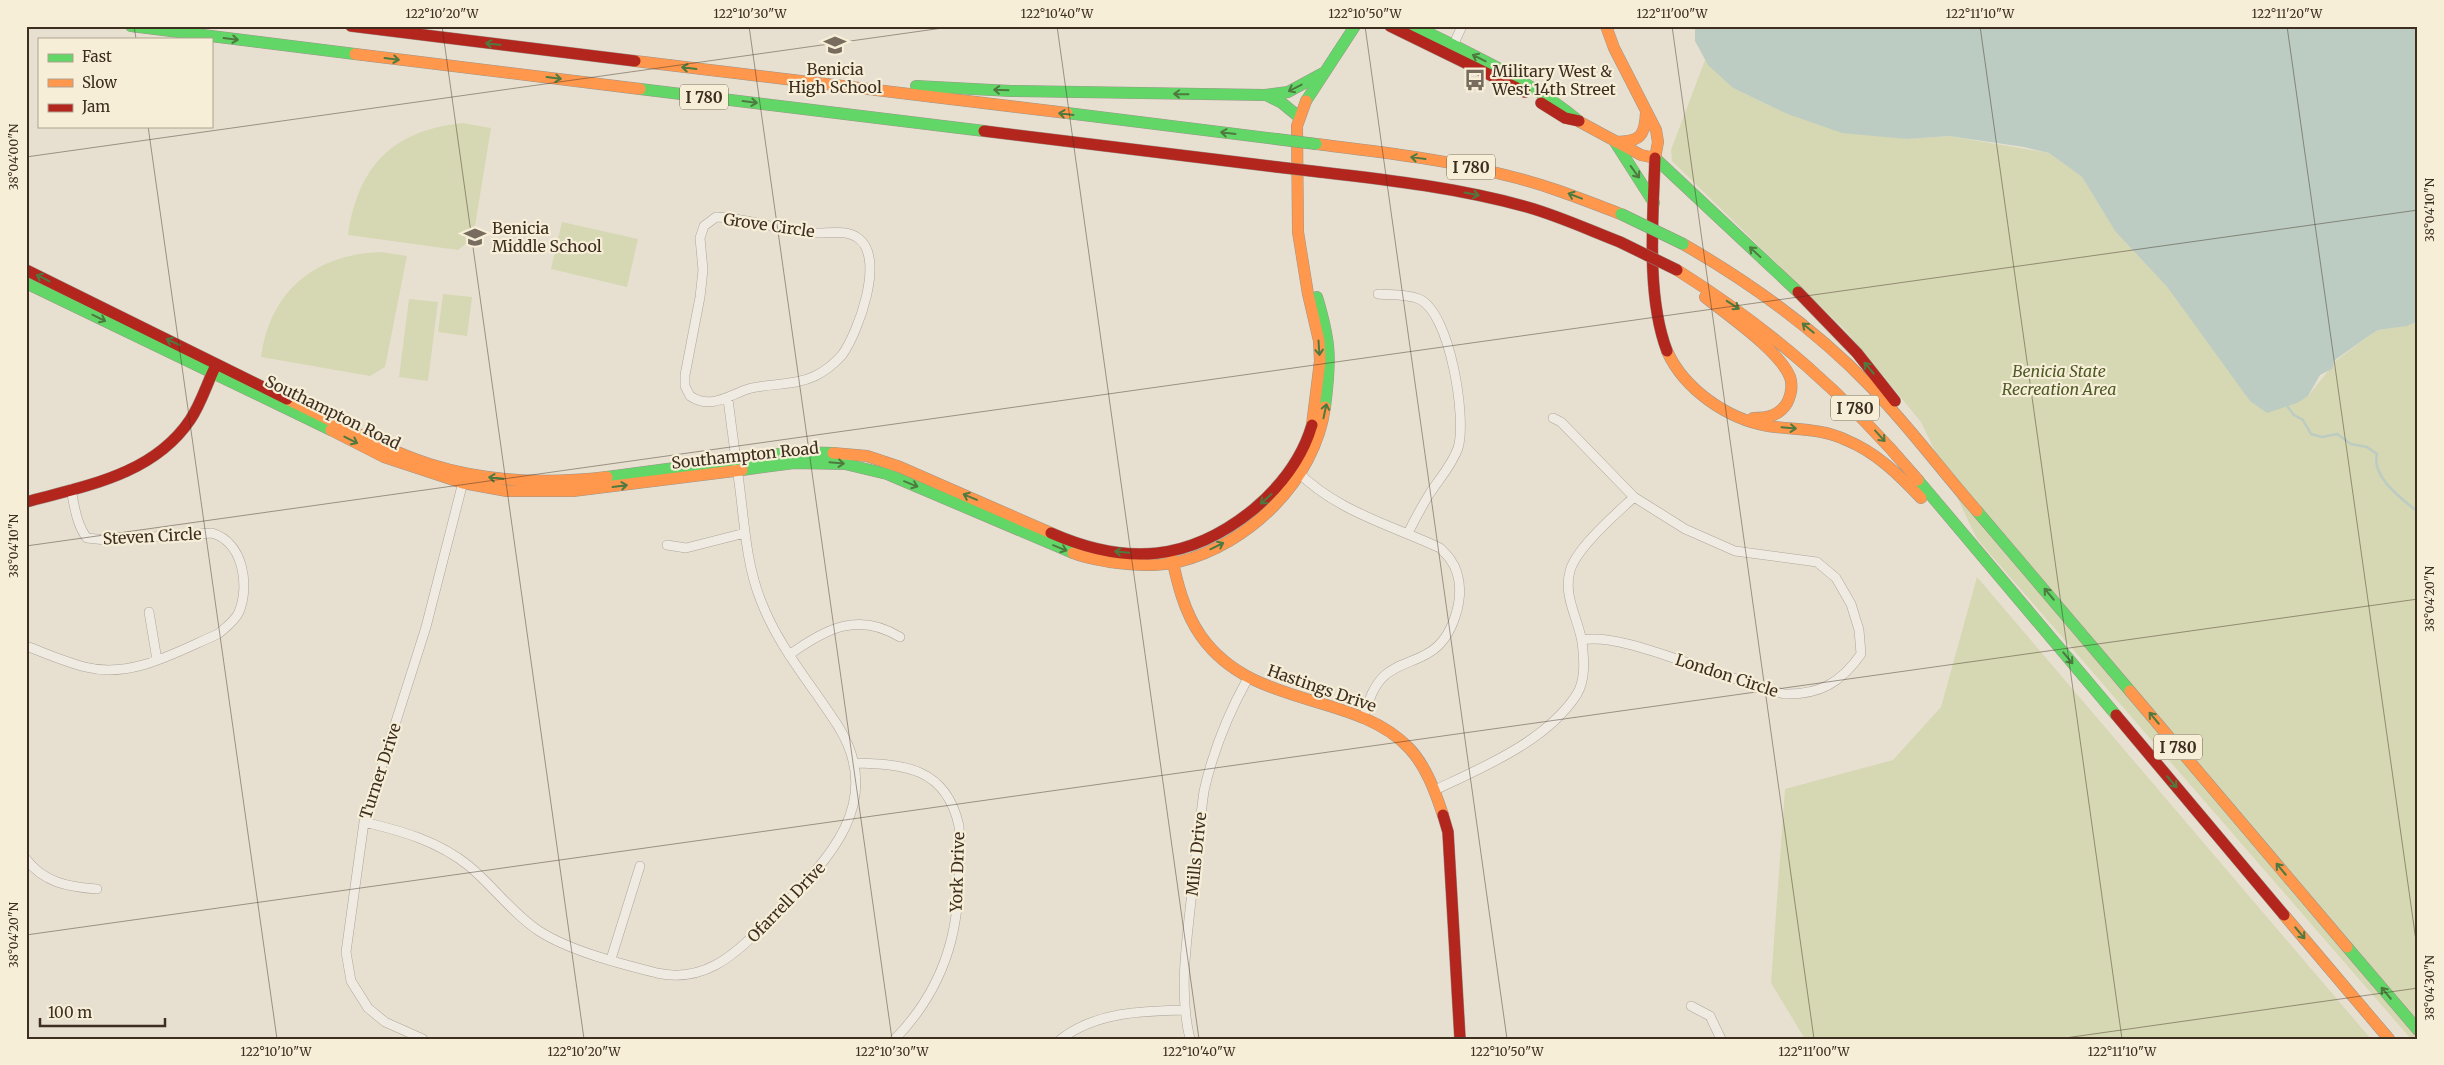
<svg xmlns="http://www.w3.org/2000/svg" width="2444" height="1065" viewBox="0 0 2444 1065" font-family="Merriweather,serif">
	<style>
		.green { fill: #d6d7b3 }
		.water { fill: #bcccc2 }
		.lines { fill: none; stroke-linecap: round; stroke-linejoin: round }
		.stream { stroke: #bcccc2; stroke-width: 2.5 }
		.street-casing { stroke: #ada599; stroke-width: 10 }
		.fast-casing { stroke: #9c958a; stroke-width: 12 }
		.slow-casing { stroke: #9c958a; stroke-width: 12 }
		.jam-casing { stroke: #9c958a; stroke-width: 12 }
		.street { stroke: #efebe3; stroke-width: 9 }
		.fast { stroke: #63d668; stroke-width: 11 }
		.slow { stroke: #ff974d; stroke-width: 11 }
		.jam { stroke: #b3261e; stroke-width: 11 }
		.fast-bridge-casing { stroke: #928b80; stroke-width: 12; stroke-linecap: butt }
		.jam-bridge-casing { stroke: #928b80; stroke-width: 12; stroke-linecap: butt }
		.fast-bridge { stroke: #63d668; stroke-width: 11 }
		.jam-bridge { stroke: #b3261e; stroke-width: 11 }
		.oneway { stroke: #4e7a40 }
		.ticks { fill: none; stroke: #3d2e20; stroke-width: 1; stroke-opacity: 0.45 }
		.labels { text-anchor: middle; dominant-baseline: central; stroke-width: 4.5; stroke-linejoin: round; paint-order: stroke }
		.shield { fill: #f7eed8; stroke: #756857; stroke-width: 1 }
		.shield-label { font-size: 15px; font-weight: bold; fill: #3d2e20 }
		.poi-label { font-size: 16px; fill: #3d2e20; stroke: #f7eed8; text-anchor: start }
		.street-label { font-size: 16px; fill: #3d2e20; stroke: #f7eed8 }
		.park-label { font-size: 16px; font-style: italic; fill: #4d5a26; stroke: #f7eed8 }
		.neatline { fill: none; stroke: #3d2e20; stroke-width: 2 }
		.ticks-label { font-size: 12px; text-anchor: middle; fill: #3d2e20 }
	</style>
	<rect width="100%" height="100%" fill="#e7e0d1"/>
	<path class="green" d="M1705,60L1733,88L1785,113L1907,139L1949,136L2049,153L2082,177L2115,231L2168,288L2308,396L2337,360L2370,335L2378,330L2406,326L2418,321V1039H2411L1977,539L1921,422L1846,331L1672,161L1671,150Z
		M463,123L491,128L473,238L458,250L348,235C358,166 393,130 463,123Z
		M562,222L638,239L627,287L551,269Z
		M381,252L407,256L385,367L370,376L261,357C270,291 315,254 381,252Z
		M443,294L472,297L467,336L438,332Z
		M409,299L438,302L428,381L399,377Z
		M1977,577L2371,1039H1805L1771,983L1785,789L1893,760L1941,707Z"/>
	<path class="water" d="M1695,26H2418V321L2407,326L2378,330L2370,335L2335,360L2332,369L2320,375L2308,396L2297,403L2267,413L2250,401L2168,288L2115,231L2082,177L2049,153L2024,147L1949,136L1907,139L1842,133L1785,113L1733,88L1708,65L1695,41Z"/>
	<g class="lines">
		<path class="stream" d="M2287,406L2294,415L2303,420L2311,434L2322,437L2337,434L2351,444L2367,447L2377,454C2371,477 2402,499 2418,512"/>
		<g class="street-casing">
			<path id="street" d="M1451,50L1462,26
				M716,217C749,218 780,231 813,233C828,234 845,229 858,238C886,258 858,333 842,355C835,363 825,371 815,376C794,386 770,383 748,389C729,395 711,410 690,396L685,386V375L700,297L703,270L700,238L704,226Z
				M1378,294C1391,295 1407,294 1419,299C1450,312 1467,419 1458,448C1452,465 1440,478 1430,493C1422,506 1415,519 1408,533
				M1553,418L1561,422L1634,497L1685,529L1735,551L1817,562L1836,578L1851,604L1859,630L1861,654C1841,683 1819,695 1784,694C1755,685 1726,676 1697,666C1667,656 1612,634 1582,640
				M1297,471C1336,511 1391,525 1440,548C1447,555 1454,562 1457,573C1465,598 1453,638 1430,652C1415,662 1396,664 1383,677C1372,688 1368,704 1363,718
				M667,545L686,548L745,533
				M149,612L157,660
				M26,646C45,653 65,662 85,667C132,679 176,652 218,634C225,628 235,621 239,612C250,585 243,542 212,533L106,540L87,538C77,526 74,505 71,489
				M789,655C825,629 858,611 900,637
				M853,763C904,764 946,767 959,826C963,910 955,977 895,1039
				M1437,789C1484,767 1548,740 1577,694C1586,679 1584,658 1582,642C1578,618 1563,596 1570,571C1576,548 1616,514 1634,497
				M364,822C402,831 438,841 469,866C494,887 512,913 539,931C570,951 621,964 657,973C702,983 733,957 762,927C815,872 891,810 838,726C812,685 779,648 761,601C748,569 745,533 741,498C737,465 732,432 728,399
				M26,859C44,883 69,887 97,889
				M611,959L640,866
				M1691,1006L1710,1016L1721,1039
				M423,1039L385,1022L368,1008L351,981L346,952L364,822L426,627L464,478
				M1061,1039C1096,1012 1142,1011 1184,1010
				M1190,1039C1179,994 1186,947 1191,901C1195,864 1199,828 1204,791C1213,751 1228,714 1248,678"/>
		</g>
		<g class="fast-casing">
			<path id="fast" d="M131,26L355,54
				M1415,26C1472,55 1532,81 1580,122
				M916,86L1011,91L1265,95L1288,92L1323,73
				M640,89L984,131
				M1266,95L1282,103L1299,117
				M1306,101L1355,26
				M1067,113L1276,139
				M1615,142L1654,203
				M1655,158L1798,292
				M26,283L331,430
				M1317,297C1331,343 1331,360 1325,407
				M742,470L794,463L845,464L887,474L1073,553
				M607,477L794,452L833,453
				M1918,480L2116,715
				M1977,511L2130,691
				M2347,947L2418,1030"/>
		</g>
		<g class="slow-casing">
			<path id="slow" d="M355,54L640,89
				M635,61L1067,113
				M1306,101L1297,126L1298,232L1308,294L1319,341L1320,361L1312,425
				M1580,122L1641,155L1655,158L1658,142L1656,130L1614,48L1606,26
				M1616,142C1640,141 1645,137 1646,112
				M1316,144C1381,152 1445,159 1509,176C1547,185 1584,200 1621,214
				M1683,244C1751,283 1816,330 1870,386C1908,425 1941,470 1977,511
				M1677,270C1771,329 1846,395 1918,480
				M1705,297C1727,315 1780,351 1790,377C1793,386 1791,395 1787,403C1779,416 1767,418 1753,418
				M1667,351C1684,389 1727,419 1768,426C1795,430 1821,428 1846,440C1876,452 1899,475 1921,498
				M287,399C334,421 380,448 429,464C486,482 548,484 607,477
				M331,430L384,457L463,483L507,491H573L742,470
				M833,453L867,456L900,467L1051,533
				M1073,553C1085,558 1098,560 1110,562C1132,565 1157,567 1178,562C1249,545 1315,480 1325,407
				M1171,554C1177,582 1184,612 1201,636C1253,710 1355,691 1409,748C1426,766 1435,791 1443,815
				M2130,691L2347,947
				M2284,915L2389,1039"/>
		</g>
		<g class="jam-casing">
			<path id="jam" d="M351,26L635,61
				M1390,26L1525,92
				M1541,103L1565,118L1579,121
				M984,131L1277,167
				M1655,158C1653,217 1646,296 1667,351
				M1320,172C1389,180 1459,188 1527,207C1559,216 1589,230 1620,242
				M26,270L287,399
				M1798,292L1857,353L1895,401
				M26,502C85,486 153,475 190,420C201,404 207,383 216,365
				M1051,533C1126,566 1189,562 1254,509C1281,486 1302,459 1312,425
				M2116,715L2284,915
				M1443,815L1448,832L1460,1039"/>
		</g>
		<use href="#street" class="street"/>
		<use href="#fast" class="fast"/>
		<use href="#slow" class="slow"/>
		<use href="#jam" class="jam"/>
		<g class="fast-bridge-casing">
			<path id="fast-bridge" d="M1276,139L1316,144
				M1621,214L1683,244"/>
		</g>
		<g class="jam-bridge-casing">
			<path id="jam-bridge" d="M1277,167L1320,172
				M1620,242L1677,270"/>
		</g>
		<use href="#fast-bridge" class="fast-bridge"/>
		<use href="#jam-bridge" class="jam-bridge"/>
	</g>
	<defs><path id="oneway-shaft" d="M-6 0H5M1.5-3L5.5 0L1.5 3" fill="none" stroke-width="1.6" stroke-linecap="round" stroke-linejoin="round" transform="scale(1.25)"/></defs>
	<g class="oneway">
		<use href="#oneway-shaft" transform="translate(231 39) rotate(7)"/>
		<use href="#oneway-shaft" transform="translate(493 44) rotate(-173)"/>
		<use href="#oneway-shaft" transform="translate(1479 58) rotate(-153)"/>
		<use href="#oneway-shaft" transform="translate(392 59) rotate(7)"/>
		<use href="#oneway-shaft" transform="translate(689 68) rotate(-173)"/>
		<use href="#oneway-shaft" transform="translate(554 78) rotate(7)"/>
		<use href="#oneway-shaft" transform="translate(1295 88) rotate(153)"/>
		<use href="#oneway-shaft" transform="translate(1001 90) rotate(-178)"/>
		<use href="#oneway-shaft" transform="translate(1181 94) rotate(-179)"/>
		<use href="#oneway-shaft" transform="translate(750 102) rotate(7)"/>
		<use href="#oneway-shaft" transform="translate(1066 114) rotate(-173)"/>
		<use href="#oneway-shaft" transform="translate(1228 133) rotate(-173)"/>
		<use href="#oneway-shaft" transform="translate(1418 158) rotate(-172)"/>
		<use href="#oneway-shaft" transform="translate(1635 172) rotate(54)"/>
		<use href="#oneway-shaft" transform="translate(1472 194) rotate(12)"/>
		<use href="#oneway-shaft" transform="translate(1575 196) rotate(-159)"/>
		<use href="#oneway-shaft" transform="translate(1755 252) rotate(-137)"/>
		<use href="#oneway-shaft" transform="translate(43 278) rotate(-153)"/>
		<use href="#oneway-shaft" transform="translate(1733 305) rotate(33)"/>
		<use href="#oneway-shaft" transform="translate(99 318) rotate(26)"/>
		<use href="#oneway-shaft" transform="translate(1808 328) rotate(-140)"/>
		<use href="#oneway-shaft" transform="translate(173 342) rotate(-155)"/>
		<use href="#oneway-shaft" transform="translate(1319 348) rotate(86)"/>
		<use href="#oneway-shaft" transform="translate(1869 368) rotate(-130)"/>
		<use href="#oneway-shaft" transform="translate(1325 411) rotate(-78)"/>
		<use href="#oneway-shaft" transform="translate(1789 428) rotate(5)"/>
		<use href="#oneway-shaft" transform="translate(1880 436) rotate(48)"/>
		<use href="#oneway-shaft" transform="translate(351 440) rotate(27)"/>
		<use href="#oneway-shaft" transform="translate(837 463) rotate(5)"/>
		<use href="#oneway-shaft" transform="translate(496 478) rotate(-174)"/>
		<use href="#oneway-shaft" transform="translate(911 484) rotate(22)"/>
		<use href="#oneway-shaft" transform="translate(620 486) rotate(-7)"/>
		<use href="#oneway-shaft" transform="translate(970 497) rotate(-157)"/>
		<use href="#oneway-shaft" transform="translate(1266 499) rotate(138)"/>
		<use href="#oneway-shaft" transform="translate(1217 546) rotate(-26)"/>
		<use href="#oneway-shaft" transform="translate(1060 548) rotate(22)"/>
		<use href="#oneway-shaft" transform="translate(1122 552) rotate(-175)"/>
		<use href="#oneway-shaft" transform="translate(2049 594) rotate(-130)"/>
		<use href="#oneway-shaft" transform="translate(2068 658) rotate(50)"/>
		<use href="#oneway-shaft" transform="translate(2154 718) rotate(-130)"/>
		<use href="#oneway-shaft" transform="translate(2172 782) rotate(50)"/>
		<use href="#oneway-shaft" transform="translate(2281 869) rotate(-130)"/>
		<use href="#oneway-shaft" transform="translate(2300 933) rotate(50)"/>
		<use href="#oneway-shaft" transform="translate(2386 993) rotate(-130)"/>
	</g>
	<path class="ticks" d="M134,26L136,39M442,26L584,1039M749,26L892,1039M1057,26L1199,1039M1365,26L1507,1039M1672,26L1814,1039M1980,26L2122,1039M2287,26L2418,955M148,126L277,1039M26,157L957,26M26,546L2418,210M26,935L2418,599M2058,1039L2418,988"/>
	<defs>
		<g id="school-bare" transform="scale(1.725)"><path d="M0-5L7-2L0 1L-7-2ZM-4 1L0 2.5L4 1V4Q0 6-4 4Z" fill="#786c5e" stroke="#f7eed8" stroke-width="2.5" paint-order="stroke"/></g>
		<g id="bus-bare" transform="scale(1.725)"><path d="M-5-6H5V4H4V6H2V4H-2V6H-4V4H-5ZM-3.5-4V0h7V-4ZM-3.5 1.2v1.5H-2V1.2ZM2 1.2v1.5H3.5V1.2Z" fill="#786c5e" stroke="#f7eed8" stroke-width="2.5" paint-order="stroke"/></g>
	</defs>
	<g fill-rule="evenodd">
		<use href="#school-bare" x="835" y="45"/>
		<use href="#bus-bare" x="1475" y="80"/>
		<use href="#school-bare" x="475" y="237"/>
	</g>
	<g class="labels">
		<g class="shield">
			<rect x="680" y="84.5" width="48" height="25" rx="4"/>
			<rect x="1447" y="154.5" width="48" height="25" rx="4"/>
			<rect x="1831" y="395.5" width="48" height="25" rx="4"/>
			<rect x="2154" y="734.5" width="48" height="25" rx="4"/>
		</g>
		<g class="shield-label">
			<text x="704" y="97">I 780</text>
			<text x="1471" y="167">I 780</text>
			<text x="1855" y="408">I 780</text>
			<text x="2178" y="747">I 780</text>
		</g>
		<g class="poi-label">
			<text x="835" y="69" text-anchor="middle">Benicia<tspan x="835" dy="18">High School</tspan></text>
			<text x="1492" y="71">Military West &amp;<tspan x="1492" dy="18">West 14th Street</tspan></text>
			<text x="492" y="228">Benicia<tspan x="492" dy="18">Middle School</tspan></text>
		</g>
		<g class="street-label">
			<text transform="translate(769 225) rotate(8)">Grove Circle</text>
			<text transform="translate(333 412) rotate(26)">Southampton Road</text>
			<text transform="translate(745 455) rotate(-6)">Southampton Road</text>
			<text transform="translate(152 536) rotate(-3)">Steven Circle</text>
			<text transform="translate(1727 675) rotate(18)">London Circle</text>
			<text transform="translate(1322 688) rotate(19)">Hastings Drive</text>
			<text transform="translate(380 771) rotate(-72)">Turner Drive</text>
			<text transform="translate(1196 854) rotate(-84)">Mills Drive</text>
			<text transform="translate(957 872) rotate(-88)">York Drive</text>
			<text transform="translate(786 902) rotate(-46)">Ofarrell Drive</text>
		</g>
		<g class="park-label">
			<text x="2059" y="371">Benicia State<tspan x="2059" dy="18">Recreation Area</tspan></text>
		</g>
	</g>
	<rect width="2444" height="1065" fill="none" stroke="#f7eed8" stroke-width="55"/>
	<rect x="38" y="38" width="175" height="90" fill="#f7eed8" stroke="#ada18e"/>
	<rect x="48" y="54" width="25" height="8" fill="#63d668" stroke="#ada18e"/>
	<text x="82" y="62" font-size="15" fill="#3d2e20">Fast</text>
	<rect x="48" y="79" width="25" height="8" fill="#ff974d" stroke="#ada18e"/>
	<text x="82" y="88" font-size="15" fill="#3d2e20">Slow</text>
	<rect x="48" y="104" width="25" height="8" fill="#b3261e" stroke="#ada18e"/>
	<text x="82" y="112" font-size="15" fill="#3d2e20">Jam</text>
	<path d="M40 1018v8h125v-8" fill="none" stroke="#3d2e20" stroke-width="2.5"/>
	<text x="48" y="1018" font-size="15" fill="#3d2e20" stroke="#f7eed8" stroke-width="4" paint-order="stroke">100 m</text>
	<rect x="28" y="28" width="2388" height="1010" class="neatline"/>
	<g class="ticks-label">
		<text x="442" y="18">122°10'20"W</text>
		<text x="750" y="18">122°10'30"W</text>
		<text x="1057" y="18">122°10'40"W</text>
		<text x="1365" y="18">122°10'50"W</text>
		<text x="1672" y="18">122°11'00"W</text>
		<text x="1980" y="18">122°11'10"W</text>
		<text x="2287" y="18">122°11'20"W</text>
		<text transform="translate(14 157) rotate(-90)" y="4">38°04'00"N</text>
		<text transform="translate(2430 210) rotate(-90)" y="4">38°04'10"N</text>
		<text transform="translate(14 546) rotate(-90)" y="4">38°04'10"N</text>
		<text transform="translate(2430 599) rotate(-90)" y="4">38°04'20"N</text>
		<text transform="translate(14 935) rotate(-90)" y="4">38°04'20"N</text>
		<text transform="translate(2430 988) rotate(-90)" y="4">38°04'30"N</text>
		<text x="276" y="1056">122°10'10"W</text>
		<text x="584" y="1056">122°10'20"W</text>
		<text x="892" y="1056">122°10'30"W</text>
		<text x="1199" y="1056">122°10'40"W</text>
		<text x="1507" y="1056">122°10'50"W</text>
		<text x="1814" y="1056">122°11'00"W</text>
		<text x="2122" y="1056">122°11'10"W</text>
	</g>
</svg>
